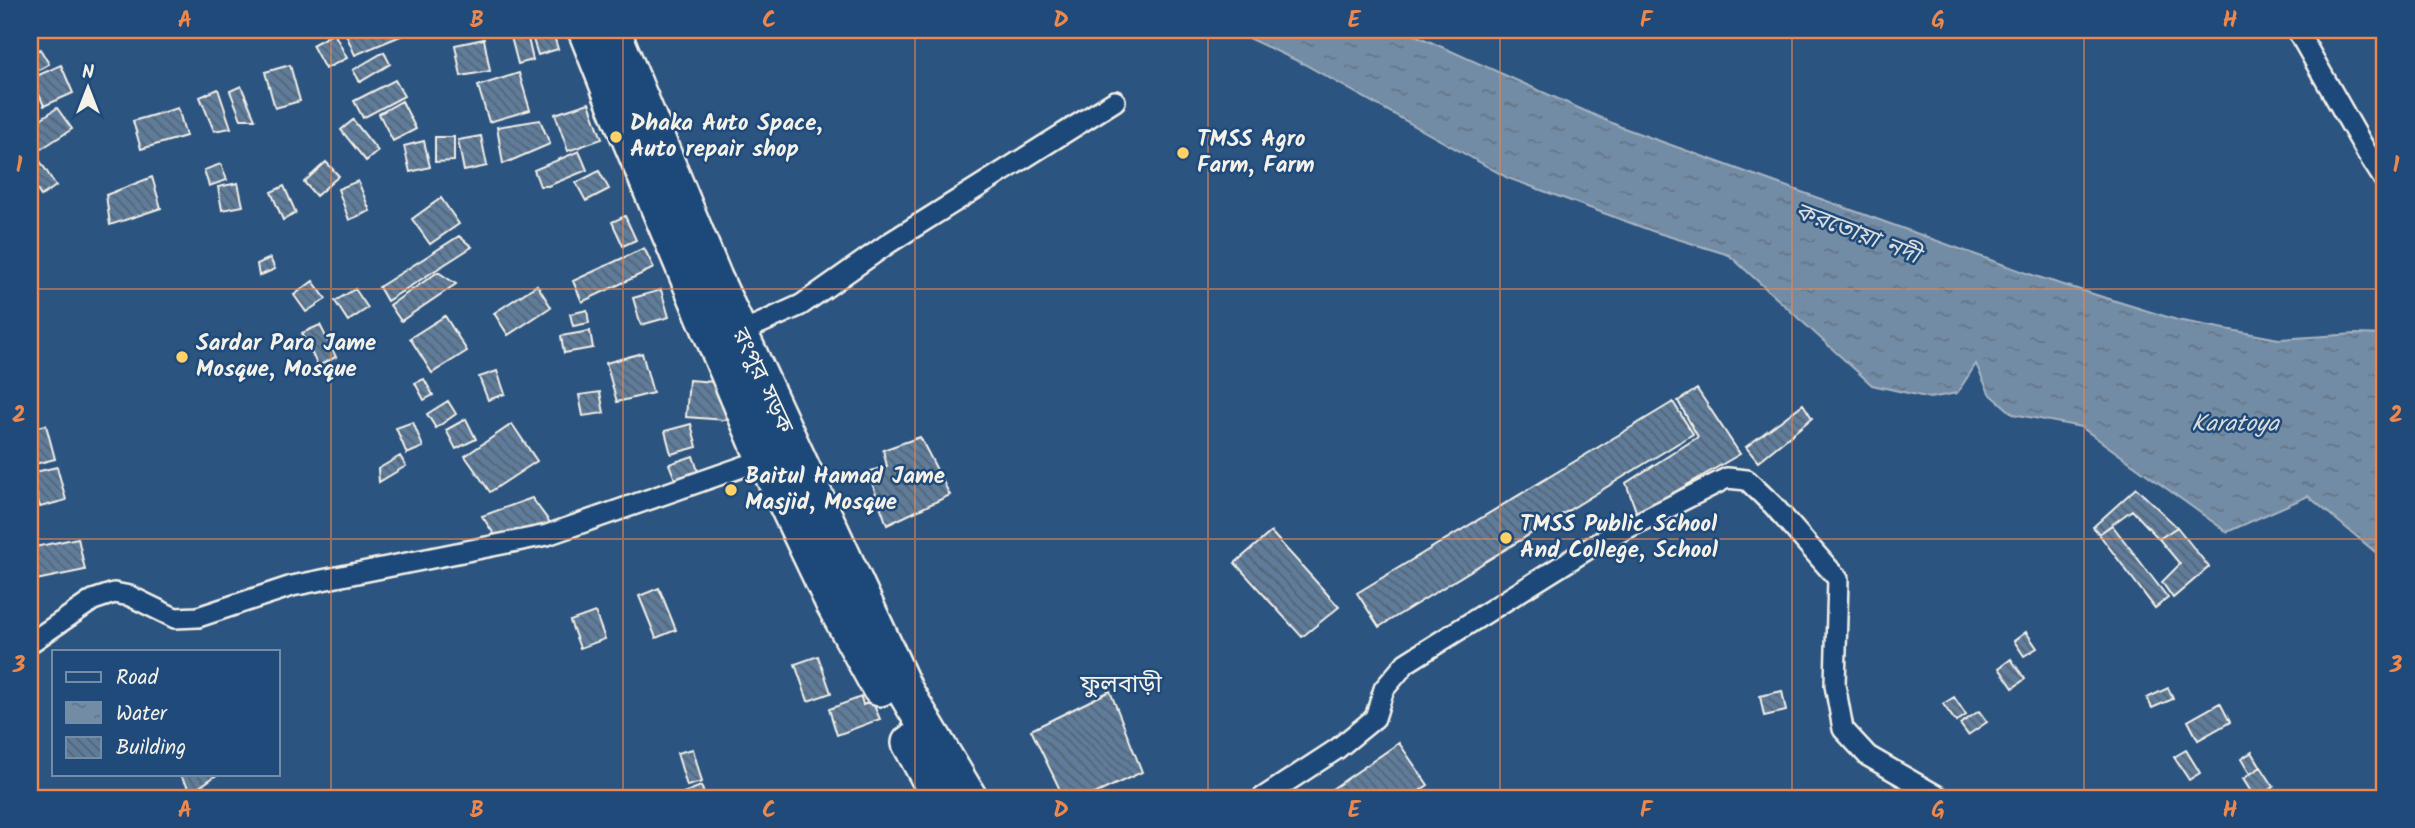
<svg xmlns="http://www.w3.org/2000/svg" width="2415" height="828" viewBox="0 0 2415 828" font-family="Kalam,'Noto Sans Bengali',sans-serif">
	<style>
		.water { fill: url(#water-ripples); stroke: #a7b4c0; stroke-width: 2 }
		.building { fill: url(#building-back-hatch); stroke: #f4f1e8; stroke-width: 2 }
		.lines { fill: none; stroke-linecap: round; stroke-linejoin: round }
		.street-casing { stroke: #f4f1e8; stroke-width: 24 }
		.highway-casing { stroke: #f4f1e8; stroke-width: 40 }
		.street { stroke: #1f4a7a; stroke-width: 19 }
		.highway { stroke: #1f4a7a; stroke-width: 35 }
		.grid { fill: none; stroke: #ec874e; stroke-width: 2; stroke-opacity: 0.55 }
		.poi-dot { fill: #ffd166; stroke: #1f4a7a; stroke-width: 2.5 }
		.labels { text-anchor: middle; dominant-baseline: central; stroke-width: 5; stroke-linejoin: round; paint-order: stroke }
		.poi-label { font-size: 23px; font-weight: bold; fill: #f4f1e8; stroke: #1f4a7a; text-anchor: start }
		.street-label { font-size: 23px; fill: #f4f1e8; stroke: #1f4a7a }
		.water-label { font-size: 24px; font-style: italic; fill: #dadddb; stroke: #1f4a7a }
		.neighbourhood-label { font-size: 24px; fill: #f4f1e8; stroke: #1f4a7a }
		.neatline { fill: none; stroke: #ec874e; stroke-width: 2.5 }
		.grid-label { font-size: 23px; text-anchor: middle; font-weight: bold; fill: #ec874e }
	</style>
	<defs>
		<pattern id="water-ripples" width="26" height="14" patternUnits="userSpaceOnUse" patternTransform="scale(1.75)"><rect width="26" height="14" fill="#738ca6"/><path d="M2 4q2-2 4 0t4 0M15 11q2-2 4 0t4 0" fill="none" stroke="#647484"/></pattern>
		<pattern id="building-back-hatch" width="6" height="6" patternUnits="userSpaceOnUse" patternTransform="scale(1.75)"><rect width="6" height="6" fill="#5e7b9a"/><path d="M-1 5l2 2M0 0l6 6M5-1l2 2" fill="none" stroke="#556474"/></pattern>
	</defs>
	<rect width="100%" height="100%" fill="#2c5481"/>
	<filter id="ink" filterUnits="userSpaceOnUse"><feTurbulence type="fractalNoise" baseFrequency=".0143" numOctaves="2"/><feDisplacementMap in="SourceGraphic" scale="14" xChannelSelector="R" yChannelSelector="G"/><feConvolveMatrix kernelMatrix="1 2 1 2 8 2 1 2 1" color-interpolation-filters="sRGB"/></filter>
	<g filter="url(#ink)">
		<path class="water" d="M1231,30H1404L1621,127L2035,276L2177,320L2279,339L2356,334L2385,335V560L2308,496L2227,532L2081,427L2013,414L1989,393L1976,364L1957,393L1930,398L1872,385L1729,255L1655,232L1508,178L1304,64Z"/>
		<path class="building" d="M344,30H399L403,35L355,55Z
			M526,30L533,60L518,64L510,33Z
			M530,30H552L558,49L538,55Z
			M334,33L347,58L325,69L312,45Z
			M484,39L490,71L461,76L455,45Z
			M40,49L49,64L30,75V55Z
			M384,52L390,64L360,82L353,70Z
			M61,65L73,93L44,106L32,78Z
			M290,65L300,101L275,108L265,72Z
			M519,73L530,110L489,122L478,86Z
			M395,80L404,96L363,118L354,101Z
			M241,86L255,119H241L230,91Z
			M218,89L231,128L214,131L200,97Z
			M402,101L416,129L393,141L379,114Z
			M589,103L602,139L568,151L555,114Z
			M57,108L72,129L41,149L30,133V126Z
			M178,108L186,136L141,149L133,121Z
			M353,120L378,151L366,161L341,130Z
			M540,120L550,144L503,164L497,127Z
			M481,136L487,166L464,171L458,140Z
			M435,137H454V161L435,162Z
			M424,141L430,167L410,172L404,146Z
			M579,151L587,170L548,186H540L534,170Z
			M40,161L56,186L41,196L30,179V168Z
			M326,162L339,176L316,196L304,182Z
			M221,164L227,180L209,186L204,170Z
			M599,171L609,189L586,201L576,183Z
			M152,177L161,208L110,225L106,195Z
			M358,181L370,211L349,220L338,189Z
			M238,183L243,206L222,210L218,187Z
			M284,186L296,213L283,220L271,192Z
			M441,198L459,224L430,244L412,219Z
			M625,216L636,240L623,246L612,222Z
			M32,220L37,244L30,246V221Z
			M459,236L472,247L387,301L379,287Z
			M644,248L654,268L582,302L573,281Z
			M270,258L275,269L259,276L257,264Z
			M438,272L456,284L401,321L390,305Z
			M313,281L326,299L306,312L294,295Z
			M537,285L551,307L508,335L494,313Z
			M355,289L368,308L348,321L335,301Z
			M661,290L669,317L641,325L633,298Z
			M587,310L589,323L573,326L570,314Z
			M445,316L467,351L432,373L410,338Z
			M320,325L336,357L318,366L302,333Z
			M590,331L593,348L564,353L561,336Z
			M642,353L653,393L617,402L606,363Z
			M497,371L505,394L488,400L479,377Z
			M424,379L433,395L424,400L415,383Z
			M689,380L727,383L739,421L686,417Z
			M1697,389L1740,454L1637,514L1626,483L1698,437L1678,401Z
			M600,392L604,413L583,416L579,395Z
			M448,401L456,414L436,428L427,414Z
			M1673,402L1693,434L1379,627L1357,593Z
			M1803,404L1812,418L1758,462L1746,447Z
			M466,419L476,439L456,449L446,430Z
			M413,422L423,447L407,454L396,428Z
			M512,424L537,461L490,492L465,456Z
			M691,424L697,447L671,454L665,431Z
			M46,425L55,459L31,465L30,429Z
			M920,437L950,495L887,525L868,472L887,466L883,450Z
			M400,456L406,466L379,482L378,469Z
			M693,456L698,471L675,479L669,464Z
			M57,467L66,500L40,507L31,473Z
			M2136,488L2177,527L2159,539L2132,510L2099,534L2093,527Z
			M532,498L551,524L498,540L482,516Z
			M2112,525L2168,598L2155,608L2099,534Z
			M2177,527L2209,567L2173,598L2162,582L2180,564L2159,539Z
			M1271,532L1339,607L1302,637L1235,563Z
			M78,538L85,570L31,581L30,548Z
			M659,588L676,630L656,638L639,596Z
			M595,612L605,639L580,648L570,621Z
			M2026,632L2037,648L2024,656L2014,641Z
			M818,656L831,693L808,701L795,664Z
			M2011,659L2025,679L2013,688L1999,668Z
			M2168,688L2173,699L2152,708L2147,698Z
			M1110,691L1142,772L1086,798H1064L1031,730Z
			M1782,691L1786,711L1764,716L1760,696Z
			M861,697L863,705L872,701L880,719L837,735L829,709Z
			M1954,697L1966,715L1956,722L1943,704Z
			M2220,703L2230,722L2198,740L2188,721Z
			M1979,711L1987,722L1968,735L1960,724Z
			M1399,743L1428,785L1409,798H1319Z
			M693,749L702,782L687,786L677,753Z
			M2186,750L2200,773L2189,780L2174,757Z
			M2252,752L2261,767L2250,774L2241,759Z
			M2261,767L2274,787L2255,798L2243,779Z
			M179,774H218L192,792Z
			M701,786L706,798H685L683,793Z"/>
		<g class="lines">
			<g class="street-casing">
				<path id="street" d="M2297,30L2367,153L2385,181
					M739,333L801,305L889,243L1115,101
					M30,643L93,600L114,593L130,596L175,618L198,617L292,586L547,535L765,459
					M1262,798L1337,749L1375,718L1384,689L1406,663L1596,544L1727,478L1747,480L1773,505L1838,579L1835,685L1843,729L1868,756L1941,798"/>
			</g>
			<g class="highway-casing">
				<path id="highway" d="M586,30L615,103L759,446L833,602L880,688
					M612,30L714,278L905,691L969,798
					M910,743L940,798"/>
			</g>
			<use href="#street" class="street"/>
			<use href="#highway" class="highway"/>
		</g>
	</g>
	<path class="grid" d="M331,30V798M623,30V798M915,30V798M1208,30V798M1500,30V798M1792,30V798M2084,30V798M30,289H2385M30,539H2385"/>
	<g class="poi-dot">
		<circle cx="616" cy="137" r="7"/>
		<circle cx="1183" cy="153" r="7"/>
		<circle cx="182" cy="357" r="7"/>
		<circle cx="731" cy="490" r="7"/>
		<circle cx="1506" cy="538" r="7"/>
	</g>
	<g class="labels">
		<g class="poi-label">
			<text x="630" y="124">Dhaka Auto Space,<tspan x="630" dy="26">Auto repair shop</tspan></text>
			<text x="1197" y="140">TMSS Agro<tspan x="1197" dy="26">Farm, Farm</tspan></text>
			<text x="196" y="344">Sardar Para Jame<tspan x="196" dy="26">Mosque, Mosque</tspan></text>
			<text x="745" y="477">Baitul Hamad Jame<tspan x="745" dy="26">Masjid, Mosque</tspan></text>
			<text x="1520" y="525">TMSS Public School<tspan x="1520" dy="26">And College, School</tspan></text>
		</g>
		<g class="street-label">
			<text transform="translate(762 381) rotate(65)">রংপুর সড়ক</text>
		</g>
		<g class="water-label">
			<text transform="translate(1857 234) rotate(21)">করতোয়া নদী</text>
			<text x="2235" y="424">Karatoya</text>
		</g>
		<g class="neighbourhood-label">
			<text x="1121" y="685">ফুলবাড়ী</text>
		</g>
	</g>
	<rect width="2415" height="828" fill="none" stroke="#1f4a7a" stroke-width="77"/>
	<rect x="52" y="650" width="228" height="126" fill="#1f4a7a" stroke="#748da6" stroke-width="2"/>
	<rect x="66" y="672" width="35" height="10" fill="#1f4a7a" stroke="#748da6" stroke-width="2"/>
	<text x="116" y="684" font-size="21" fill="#f4f1e8">Road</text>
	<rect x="66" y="702" width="35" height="21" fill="url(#water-ripples)" stroke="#748da6" stroke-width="2"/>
	<text x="116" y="720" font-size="21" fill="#f4f1e8">Water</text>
	<rect x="66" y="737" width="35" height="21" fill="url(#building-back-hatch)" stroke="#748da6" stroke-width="2"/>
	<text x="116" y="754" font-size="21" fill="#f4f1e8">Building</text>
	<g transform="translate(88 88)" stroke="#1f4a7a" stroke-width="5" paint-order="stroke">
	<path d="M0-5L12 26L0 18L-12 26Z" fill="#f4f1e8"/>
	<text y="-10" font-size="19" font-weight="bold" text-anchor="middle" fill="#f4f1e8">N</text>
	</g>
	<rect x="38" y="38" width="2338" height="752" class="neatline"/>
	<g class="grid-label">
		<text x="185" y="27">A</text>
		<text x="477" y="27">B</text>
		<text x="769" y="27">C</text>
		<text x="1061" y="27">D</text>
		<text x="1354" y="27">E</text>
		<text x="1646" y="27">F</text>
		<text x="1938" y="27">G</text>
		<text x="2230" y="27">H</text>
		<text x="19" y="172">1</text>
		<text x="2396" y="172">1</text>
		<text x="19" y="422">2</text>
		<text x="2396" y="422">2</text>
		<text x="19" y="672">3</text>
		<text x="2396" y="672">3</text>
		<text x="185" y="817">A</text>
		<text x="477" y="817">B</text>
		<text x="769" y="817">C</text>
		<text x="1061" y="817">D</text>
		<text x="1354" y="817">E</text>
		<text x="1646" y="817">F</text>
		<text x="1938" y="817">G</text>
		<text x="2230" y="817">H</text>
	</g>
</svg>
